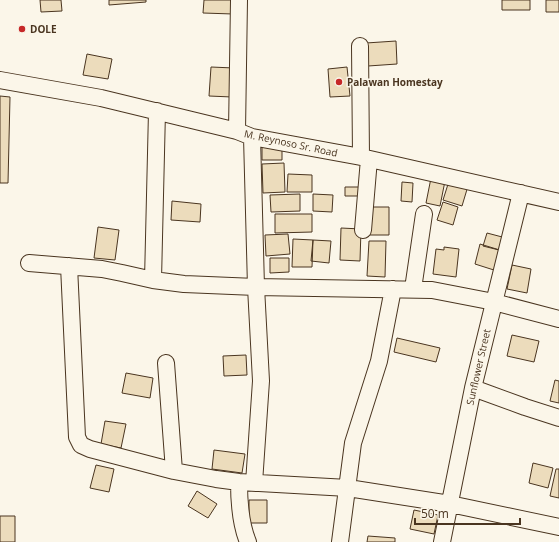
<svg xmlns="http://www.w3.org/2000/svg" width="559" height="542" viewBox="0 0 559 542" font-family="'Open Sans',sans-serif">
	<style>
		.building { fill: #ecdcbc; stroke: #4a3520 }
		.lines { fill: none; stroke-linecap: round; stroke-linejoin: round }
		.minor-casing { stroke: #4a3520; stroke-width: 18 }
		.minor { stroke: #fbf6e9; stroke-width: 16 }
		.poi-dot { fill: #c62828; stroke: #fbf6e9; stroke-width: 1.5 }
		.labels { text-anchor: middle; dominant-baseline: central; stroke-width: 3; stroke-linejoin: round; paint-order: stroke }
		.poi-label { font-size: 10px; font-weight: bold; fill: #4a3520; stroke: #fbf6e9; text-anchor: start }
		.street-label { font-size: 10px; fill: #4a3520; stroke: #fbf6e9 }
	</style>
	<rect width="100%" height="100%" fill="#fbf6e9"/>
	<path class="building" d="M40,0H61L62,11L41,12Z
		M109,0H146V2L109,5Z
		M204,0H233V14L203,13Z
		M502,0H530V10H502Z
		M546,0H559V12H546Z
		M396,41L397,64L368,66L366,43Z
		M87,54L112,59L108,79L83,75Z
		M211,67L234,68L232,97L209,96Z
		M347,67L350,96L330,97L328,69Z
		M0,96L10,97L8,183H0Z
		M262,144L282,145V160H262Z
		M284,163L285,192L263,193L262,164Z
		M288,174L312,175V192H287Z
		M431,178L445,181L440,206L426,203Z
		M449,181L468,186L462,206L443,200Z
		M402,182L413,183L412,202L401,201Z
		M345,187H361V196H345Z
		M300,194V211L271,212L270,195Z
		M313,194L333,195L332,212L313,211Z
		M172,201L201,204L200,222L171,220Z
		M443,202L458,207L453,225L437,220Z
		M369,207H389V235H369Z
		M275,214H312V232L275,233Z
		M98,227L119,230L115,260L94,258Z
		M341,228L361,229L360,261L340,260Z
		M487,233L506,238L503,251L483,246Z
		M288,234L290,254L266,256L265,235Z
		M293,239L313,240L312,267H292Z
		M313,240L331,241L329,263L311,261Z
		M369,241H386L385,277L367,276Z
		M480,244L503,251L497,271L475,264Z
		M444,247L459,249L456,277L433,274L436,249L444,250Z
		M270,258H289V272L270,273Z
		M512,265L531,269L527,293L507,289Z
		M512,335L539,341L534,362L507,356Z
		M397,338L440,348L436,362L394,352Z
		M246,355L247,375L224,376L223,356Z
		M126,373L153,378L150,398L122,393Z
		M555,380L559,381V403L550,401Z
		M105,421L126,424L121,448L101,444Z
		M214,450L245,454L242,473L212,469Z
		M533,463L553,468L548,488L529,483Z
		M96,465L114,469L109,492L90,488Z
		M556,469H559V498L550,496Z
		M197,491L217,504L208,518L188,506Z
		M249,500H267V523H249Z
		M414,510L438,515L434,534L410,529Z
		M0,516H15V542H0Z
		M368,536L395,538V542H367Z"/>
	<g class="lines">
		<g class="minor-casing">
			<path id="minor" d="M360,46L361,157
				M0,80L101,98L237,131L252,137L361,157L559,202
				M237,131L239,0
				M252,137L256,287L261,381L254,483
				M363,230L369,159
				M29,263L102,269L122,273L153,280L184,284L256,287L432,290L494,302L559,319
				M69,266L77,437L81,445L90,449L174,471L216,479L239,482L348,488L450,504L559,527
				M153,280L157,111
				M413,289L424,214
				M166,363L174,471
				M473,388L525,407L559,418
				M239,482C239,502 240,523 248,542
				M340,542L353,443L379,361L393,289
				M442,542L473,388L521,193"/>
		</g>
		<use href="#minor" class="minor"/>
	</g>
	<g class="poi-dot">
		<circle cx="22" cy="29" r="4"/>
		<circle cx="339" cy="82" r="4"/>
	</g>
	<g class="labels">
		<g class="poi-label">
			<text x="30" y="29">DOLE</text>
			<text x="347" y="82">Palawan Homestay</text>
		</g>
		<g class="street-label">
			<text transform="translate(291 143) rotate(12)">M. Reynoso Sr. Road</text>
			<text transform="translate(478 367) rotate(-77)">Sunflower Street</text>
		</g>
	</g>
	<path d="M415 518v6h105v-6" fill="none" stroke="#4a3520" stroke-width="2"/>
	<text x="421" y="518" font-size="12" fill="#4a3520" stroke="#fbf6e9" stroke-width="3" paint-order="stroke">50 m</text>
</svg>
